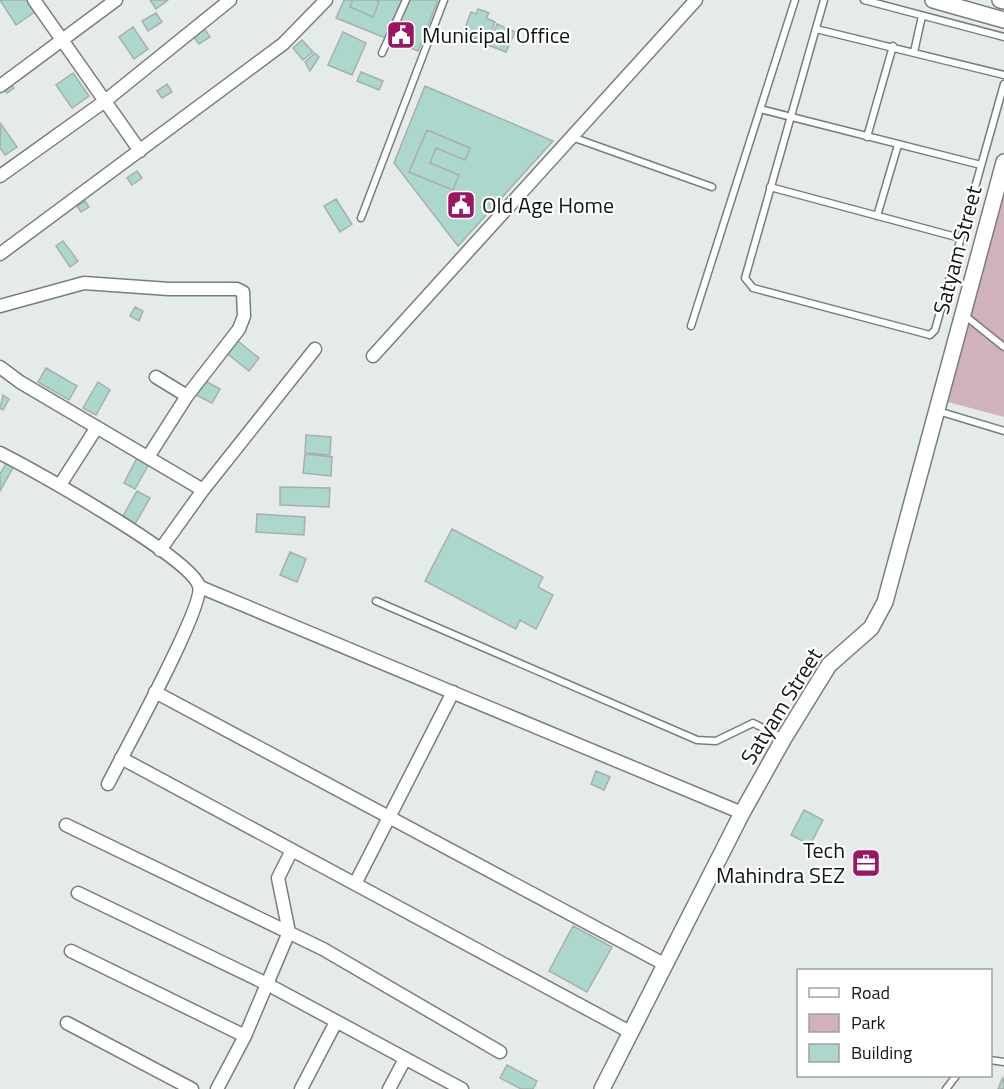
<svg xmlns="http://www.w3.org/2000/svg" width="1004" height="1089" viewBox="0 0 1004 1089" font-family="'Titillium Web',sans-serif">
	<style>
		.green { fill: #d2b1be }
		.building { fill: #acd7cd; stroke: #a8afae; stroke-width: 1.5 }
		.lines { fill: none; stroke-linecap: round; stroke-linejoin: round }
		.service-casing { stroke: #787e7c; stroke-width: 9 }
		.minor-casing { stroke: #787e7c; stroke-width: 15 }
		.tertiary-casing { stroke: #787e7c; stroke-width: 18 }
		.service { stroke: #fff; stroke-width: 6 }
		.minor { stroke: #fff; stroke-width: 12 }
		.tertiary { stroke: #fff; stroke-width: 15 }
		.labels { text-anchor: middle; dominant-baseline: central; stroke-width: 4.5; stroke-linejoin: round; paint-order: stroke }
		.poi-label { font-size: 22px; fill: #131515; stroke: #fff; text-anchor: start }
		.street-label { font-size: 22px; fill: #131515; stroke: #fff }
	</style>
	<rect width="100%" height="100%" fill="#e4ebe9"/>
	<path class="green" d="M1004,193V417L948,402Z"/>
	<path class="building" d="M0,0H28L36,11L16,25Z
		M150,0H168L156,9Z
		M344,0H438L418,51L336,18Z
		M353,0H375L379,2L373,17L350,7Z
		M478,9L489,13L486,18L495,22L486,43L463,33L471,12L476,14Z
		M156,13L162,22L148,31L142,21Z
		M497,24L515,32L506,52L488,45Z
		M202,25L210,37L199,44L191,33Z
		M133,27L148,49L134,59L119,37Z
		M343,32L366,43L352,75L328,65Z
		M302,40L313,52L303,60L293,48Z
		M315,53L319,57L310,71L305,62Z
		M361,72L383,81L379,90L357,81Z
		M73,73L89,96L72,108L56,85Z
		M9,81L14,88L7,93L1,86Z
		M167,84L172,92L162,98L157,91Z
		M425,86L553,141L458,246L394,163Z
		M1,124L17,147L5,155L0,148Z
		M427,130L470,148L465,160L436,148L430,163L459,175L453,190L409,172Z
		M137,171L142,178L132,185L127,178Z
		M336,199L352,224L340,232L324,206Z
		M85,201L89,207L81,212L77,206Z
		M63,241L78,261L70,267L56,246Z
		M135,307L143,311L139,321L130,316Z
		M234,338L259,358L249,371L224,351Z
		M46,368L77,386L69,400L38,382Z
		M202,379L220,389L212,403L194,394Z
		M98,382L110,390L96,415L83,408Z
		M3,395L9,399L3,410L0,408Z
		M306,435L331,437L330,455L305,453Z
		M305,454L332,457L331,476L303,473Z
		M138,456L150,462L135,489L124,483Z
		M8,460L15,464L0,491V474Z
		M280,487L330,488L329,507L280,505Z
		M137,491L150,498L135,524L123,516Z
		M257,514L305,517L304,535L256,532Z
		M452,529L543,577L538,587L553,595L536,629L520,620L516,629L425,581Z
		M290,552L306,559L297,582L280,575Z
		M596,771L610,777L604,790L591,784Z
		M804,810L823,820L810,845L791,835Z
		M573,926L612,947L587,992L549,971Z
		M507,1065L537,1081L533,1089H521L500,1078Z
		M1003,1077L1004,1089H998Z"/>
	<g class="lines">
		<g class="service-casing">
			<path id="service" d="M824,0L745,278L753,288L930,335L935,330L1004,84
				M864,0L1004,37
				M816,29L1004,75
				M914,52L922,16
				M382,53L406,0
				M760,109L981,165
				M572,137L712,187
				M867,137L893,46
				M770,187L960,238
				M877,216L898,145
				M361,218L444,0
				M963,314L1004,347
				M691,326L795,0
				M938,411L1004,431
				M376,601L697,740L716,741L753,723L783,738
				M990,1060L1004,1062
				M946,1089L956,1076"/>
		</g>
		<g class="minor-casing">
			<path id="minor" d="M34,0L140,151
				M0,86L116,0
				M0,176L105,101L230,0
				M0,254L283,44L326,0
				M0,306L84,283L169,289H237L243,292L244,316L239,329L187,396L148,457
				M373,356L696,0
				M0,367L20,382L203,490
				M156,377L187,396
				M0,453C33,470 190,557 199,586C205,606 122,756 108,784
				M60,485L97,427
				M160,550L203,490L315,349
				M200,587L742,813
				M155,692L664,964
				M121,758L630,1032
				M66,825L323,949L500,1052
				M292,850L278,878L289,932L267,984L462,1089
				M355,884L453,692
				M78,893L267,984L245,1036L217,1089
				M71,951L245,1036
				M67,1023L192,1089
				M301,1089L336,1022
				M389,1089L405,1059"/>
		</g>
		<g class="tertiary-casing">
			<path id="tertiary" d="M933,0L1004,20
				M1000,0L1004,1
				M602,1089L742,813L784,738L829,665L871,628L885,602L1004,162"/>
		</g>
		<use href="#service" class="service"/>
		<use href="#minor" class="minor"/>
		<use href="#tertiary" class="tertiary"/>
	</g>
	<defs>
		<g id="civic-square" transform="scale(1.5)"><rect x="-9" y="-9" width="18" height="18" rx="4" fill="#9d1463" stroke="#fff"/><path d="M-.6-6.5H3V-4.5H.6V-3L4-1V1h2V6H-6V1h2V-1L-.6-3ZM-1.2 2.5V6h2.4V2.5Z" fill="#fff"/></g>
		<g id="office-square" transform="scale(1.5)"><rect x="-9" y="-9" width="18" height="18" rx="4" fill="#9d1463" stroke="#fff"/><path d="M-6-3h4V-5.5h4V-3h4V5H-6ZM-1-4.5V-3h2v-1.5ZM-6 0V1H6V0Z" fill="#fff"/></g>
	</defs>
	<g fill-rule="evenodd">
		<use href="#civic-square" x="401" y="35"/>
		<use href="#civic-square" x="461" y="205"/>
		<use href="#office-square" x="866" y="863"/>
	</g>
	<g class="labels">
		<g class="poi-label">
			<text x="422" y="35">Municipal Office</text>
			<text x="482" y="205">Old Age Home</text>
			<text x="845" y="850" text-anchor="end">Tech<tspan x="845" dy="25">Mahindra SEZ</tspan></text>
		</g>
		<g class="street-label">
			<text transform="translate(957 250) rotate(-75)">Satyam Street</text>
			<text transform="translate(781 706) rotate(-58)">Satyam Street</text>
		</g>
	</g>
	<rect x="797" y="969" width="195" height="108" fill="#ffffff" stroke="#a1a1a1" stroke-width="1.5"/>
	<rect x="809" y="988" width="30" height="9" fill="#ffffff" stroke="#a1a1a1" stroke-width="1.5"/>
	<text x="851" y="999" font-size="18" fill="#131515">Road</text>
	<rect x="809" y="1014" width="30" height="18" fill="#d2b1be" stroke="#a1a1a1" stroke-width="1.5"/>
	<text x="851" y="1029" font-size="18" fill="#131515">Park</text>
	<rect x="809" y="1044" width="30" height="18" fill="#acd7cd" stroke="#a1a1a1" stroke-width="1.5"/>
	<text x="851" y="1059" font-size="18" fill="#131515">Building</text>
</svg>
